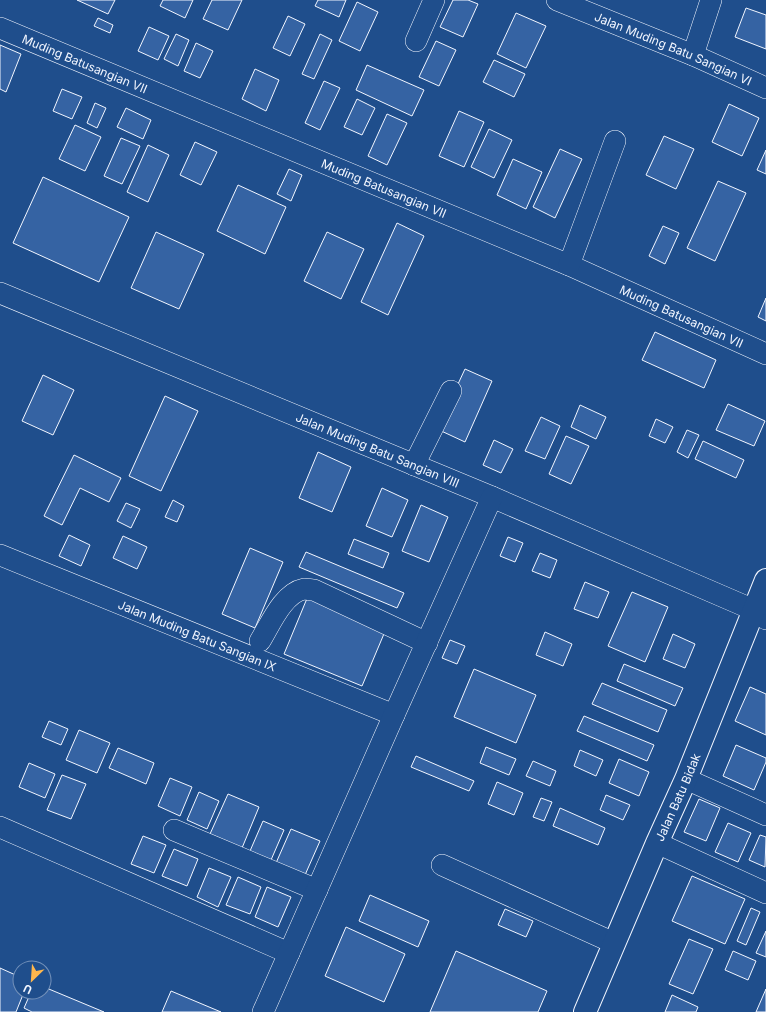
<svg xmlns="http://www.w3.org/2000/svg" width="766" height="1012" viewBox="0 0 766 1012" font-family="Inter,sans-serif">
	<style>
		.building { fill: #3563a3; stroke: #f2f6ff }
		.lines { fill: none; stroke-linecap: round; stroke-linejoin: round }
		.minor-casing { stroke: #f2f6ff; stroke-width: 22 }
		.tertiary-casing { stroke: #f2f6ff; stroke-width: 24 }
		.minor { stroke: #1f4e8c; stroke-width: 21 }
		.tertiary { stroke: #1f4e8c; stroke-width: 22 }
		.labels { text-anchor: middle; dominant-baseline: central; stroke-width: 3; stroke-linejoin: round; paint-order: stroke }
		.street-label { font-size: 12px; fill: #f2f6ff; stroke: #1f4e8c }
	</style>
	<rect width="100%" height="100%" fill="#1f4e8c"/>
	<path class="building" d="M77,0H115L108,14Z
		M163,0H193L185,18L160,6Z
		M212,0H242L228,30L203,19Z
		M318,0H346L339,17L315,6Z
		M453,0H468L478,4L463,37L440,27Z
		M357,2L378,12L360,51L339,41Z
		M746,8L766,15V49L735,37Z
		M516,13L546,26L526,68L497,54Z
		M288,16L305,24L290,56L273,48Z
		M98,18L113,25L110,33L94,26Z
		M149,27L169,36L158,60L138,51Z
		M176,34L189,40L178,66L164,59Z
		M320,34L332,40L314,79L302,74Z
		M436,41L456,50L439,86L419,77Z
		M196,43L213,51L200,78L184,71Z
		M0,45L21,54L6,92L0,89Z
		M494,60L525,74L514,97L483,82Z
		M367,65L424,90L412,116L356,90Z
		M255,69L279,80L266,111L242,99Z
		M324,81L340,88L320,130L305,123Z
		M62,89L82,97L72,119L53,111Z
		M357,99L375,108L362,135L344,127Z
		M95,103L106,108L97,128L87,123Z
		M729,104L759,118L742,156L712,142Z
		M126,108L151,120L143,139L117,127Z
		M459,111L484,122L464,167L439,156Z
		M387,114L407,123L387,165L368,156Z
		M75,125L101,137L85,171L59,159Z
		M489,129L512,140L494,178L471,167Z
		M664,136L694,149L676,189L646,175Z
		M121,138L140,146L122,184L104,176Z
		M195,142L217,152L201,185L180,175Z
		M148,145L169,155L148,202L127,192Z
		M560,149L582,159L555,218L533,207Z
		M766,150V174L757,170Z
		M513,159L542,172L526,209L497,195Z
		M289,169L302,175L291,201L277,194Z
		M43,177L129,217L99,282L13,243Z
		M718,181L746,193L715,261L687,248Z
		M238,185L286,207L265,254L217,231Z
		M397,223L424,236L388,315L361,302Z
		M663,226L679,233L665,264L649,256Z
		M156,232L204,254L179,309L131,288Z
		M327,232L364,249L341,299L304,281Z
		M766,298V321L758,317Z
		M655,332L716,360L704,388L642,360Z
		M465,369L492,381L465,442L437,429Z
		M43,375L74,390L53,435L22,421Z
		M165,396L198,411L161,491L129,476Z
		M728,404L765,421L754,446L716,430Z
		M580,405L606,417L596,439L571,427Z
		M541,417L560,426L545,459L525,451Z
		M656,419L673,427L665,443L649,436Z
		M687,430L699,435L688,458L677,452Z
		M566,436L589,446L571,484L549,474Z
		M494,440L513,449L501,473L483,465Z
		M703,441L744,460L736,478L695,459Z
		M318,452L351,467L332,512L299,498Z
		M74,455L121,478L109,502L80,488L62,525L44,516Z
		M382,488L408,500L392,537L366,526Z
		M173,500L184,506L177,522L165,517Z
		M126,503L140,509L131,528L117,521Z
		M421,505L448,517L429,562L402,551Z
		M69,535L90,545L81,566L59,556Z
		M123,536L147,547L137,569L113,558Z
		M508,537L523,543L515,562L500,556Z
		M354,539L389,553L383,568L348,554Z
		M250,548L283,562L255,628L222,614Z
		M306,552L404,593L397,608L299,567Z
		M540,553L557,560L550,578L532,571Z
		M585,582L609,592L598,618L574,609Z
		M632,592L668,607L645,662L608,646Z
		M308,596L386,629L362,686L284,654Z
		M545,632L572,644L563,666L536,655Z
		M673,634L695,644L685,668L663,659Z
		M450,640L465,646L457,664L442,658Z
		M624,664L683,688L675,706L617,681Z
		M474,669L536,695L516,743L454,717Z
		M602,683L667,710L658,732L592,704Z
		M750,687L766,694V735L735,721Z
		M584,716L654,745L647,761L577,731Z
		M49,721L68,729L61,745L42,737Z
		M79,730L110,743L97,773L66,760Z
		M736,745L766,758V762L754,790L723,776Z
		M486,747L516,759L509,775L480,763Z
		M118,748L154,763L146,784L109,768Z
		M580,750L603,760L596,776L574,766Z
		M416,756L474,781L469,791L411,767Z
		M619,759L649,772L639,796L609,783Z
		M533,761L556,771L550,786L526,776Z
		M29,763L55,774L45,798L19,787Z
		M62,775L86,784L71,819L47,810Z
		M170,778L192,787L180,816L158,806Z
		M497,782L523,793L514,815L488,804Z
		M199,792L219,801L207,829L187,820Z
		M228,794L259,807L242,848L210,834Z
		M606,795L630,805L623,820L600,810Z
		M541,798L552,802L544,821L533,817Z
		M699,799L720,808L706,841L684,832Z
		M560,808L605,828L598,845L553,826Z
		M263,821L284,830L271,860L250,851Z
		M728,823L751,833L738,862L715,852Z
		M291,829L320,841L305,875L276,863Z
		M760,835L766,837L765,867L749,860Z
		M143,836L166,845L154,873L131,864Z
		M174,849L198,859L187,886L162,876Z
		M209,868L231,877L218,907L197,897Z
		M692,876L745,899L725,944L672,921Z
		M238,877L261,887L250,914L226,905Z
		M267,887L291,897L278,927L255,917Z
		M370,895L429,921L418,947L359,921Z
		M751,908L760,912L746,945L737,941Z
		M505,909L533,921L526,937L498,925Z
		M346,927L405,954L384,1002L325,976Z
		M766,931V957L756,953Z
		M689,939L713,949L693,994L669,984Z
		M456,951L547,991L538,1012H430Z
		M733,951L756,961L748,980L725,970Z
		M0,968L20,977V992H24L16,1012H0Z
		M44,987L104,1012H32L24,1008L31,992H44Z
		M766,989V1012H756Z
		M171,991L221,1012H162Z
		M672,995L698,1007L696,1012H665Z"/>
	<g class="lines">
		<g class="minor-casing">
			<g id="minor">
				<path id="s1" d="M557,0L693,55L766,88"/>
				<path id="s2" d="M0,28L569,265L766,354"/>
				<path d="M416,41L434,0"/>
				<path d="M693,55L711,0"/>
				<path d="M569,265L615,141"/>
				<path id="s3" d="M0,293L492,497L754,610L766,619"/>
				<path d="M414,465L451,391"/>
				<path id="s4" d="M0,555L394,715"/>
				<path d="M260,641C270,625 283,593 304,589C307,589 311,590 314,590L427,643"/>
				<path d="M686,779L766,815"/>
				<path d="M0,827L289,953"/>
				<path d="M174,830L317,890"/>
				<path d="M657,843L766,893"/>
				<path d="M442,865L614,943"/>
				<path d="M263,1012L394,715L492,497"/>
			</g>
		</g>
		<g class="tertiary-casing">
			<g id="tertiary">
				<path id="s5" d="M585,1012L657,843L686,779L766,580"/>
			</g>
		</g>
		<use href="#minor" class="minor"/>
		<use href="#tertiary" class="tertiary"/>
	</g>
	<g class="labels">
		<g class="street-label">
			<text stroke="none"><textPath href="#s1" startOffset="126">Jalan Muding Batu Sangian VI</textPath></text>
			<text stroke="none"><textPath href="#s2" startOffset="92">Muding Batusangian VII</textPath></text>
			<text stroke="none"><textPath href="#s2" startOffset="416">Muding Batusangian VII</textPath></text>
			<text stroke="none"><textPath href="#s2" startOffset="740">Muding Batusangian VII</textPath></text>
			<text stroke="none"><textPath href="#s3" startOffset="409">Jalan Muding Batu Sangian VIII</textPath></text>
			<text stroke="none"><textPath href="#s4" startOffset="213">Jalan Muding Batu Sangian IX</textPath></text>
			<text stroke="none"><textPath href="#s5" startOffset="234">Jalan Batu Bidak</textPath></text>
		</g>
	</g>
	<g transform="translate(32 980) rotate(205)"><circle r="19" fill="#1f4e8c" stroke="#7391ba"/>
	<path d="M0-3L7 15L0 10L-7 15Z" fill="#ffb74d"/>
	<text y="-6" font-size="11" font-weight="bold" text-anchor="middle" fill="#f2f6ff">U</text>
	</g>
</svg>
